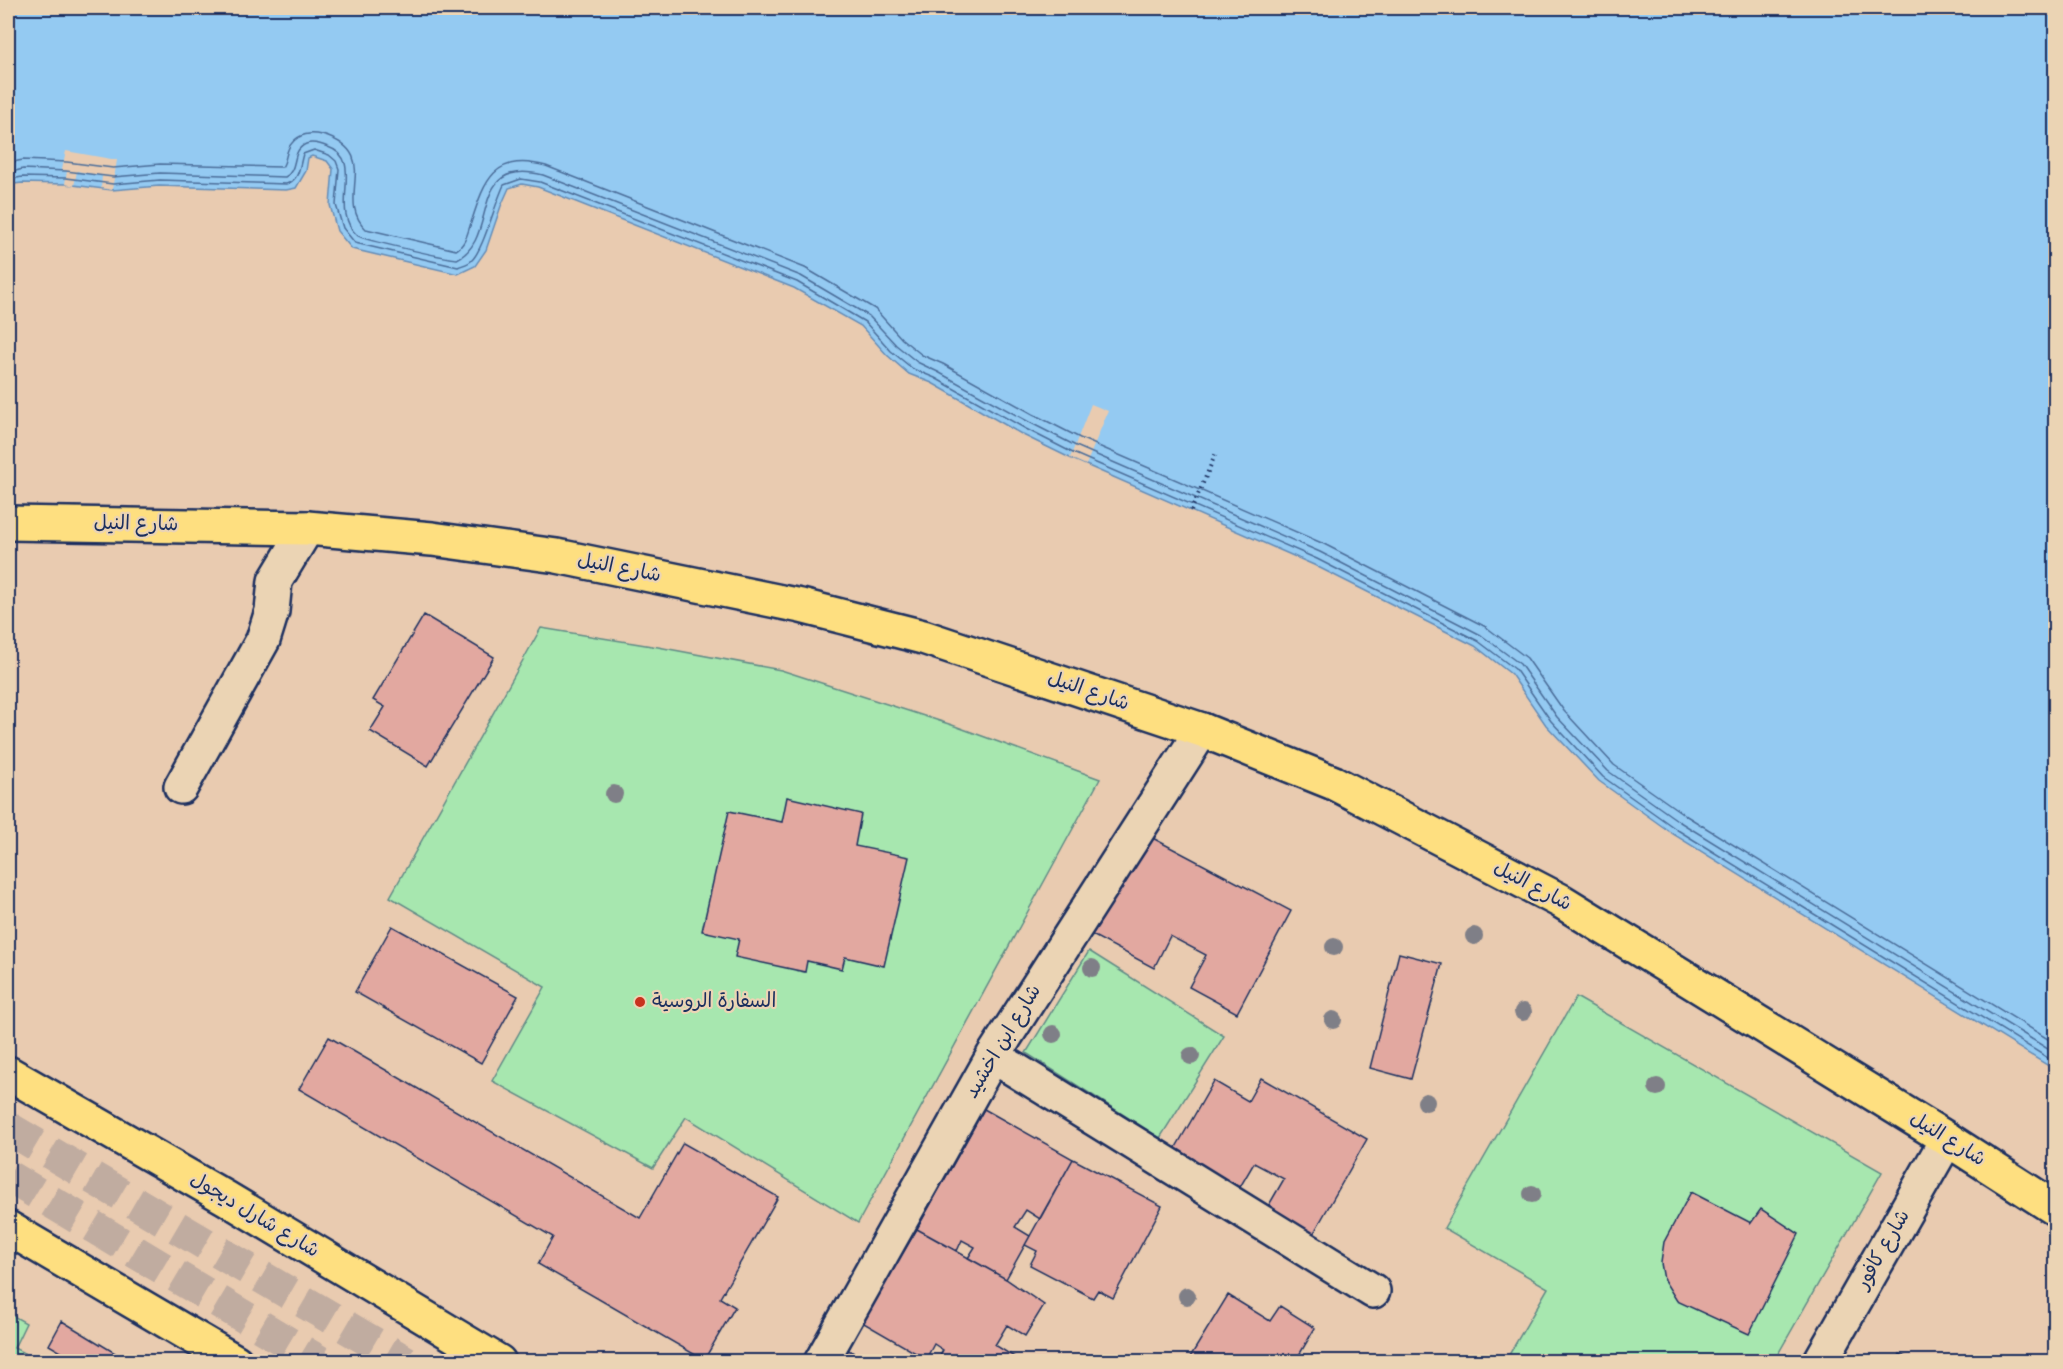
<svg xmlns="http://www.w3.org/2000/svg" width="2063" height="1369" viewBox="0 0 2063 1369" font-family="'Indie Flower','Playpen Sans Arabic',sans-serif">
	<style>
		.green { fill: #a7e7af; stroke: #618b86; stroke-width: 1.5 }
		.water { fill: #94caf2; stroke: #648cb7; stroke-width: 1.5 }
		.pier { fill: #e9cbb0 }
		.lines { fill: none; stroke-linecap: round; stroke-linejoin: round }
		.shore { stroke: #4b6d99; stroke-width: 1.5 }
		.building { fill: #e2a8a0; stroke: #1b2f5e; stroke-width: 1.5 }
		.major-tunnel { stroke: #c0aca0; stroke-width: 33; stroke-dasharray: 33 16; stroke-linecap: butt }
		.minor-casing { stroke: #1b2f5e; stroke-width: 38 }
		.major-casing { stroke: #1b2f5e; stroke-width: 38 }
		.path { stroke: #1b2f5e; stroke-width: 4; stroke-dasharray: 1.5 4.5; stroke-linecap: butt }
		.minor { stroke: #ebd4b4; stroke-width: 33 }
		.major { stroke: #fedf80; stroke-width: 33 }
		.tree { fill: #7f7f87 }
		.poi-dot { fill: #c8321e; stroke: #ebd4b4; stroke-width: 2 }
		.labels { text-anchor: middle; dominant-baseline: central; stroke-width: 4.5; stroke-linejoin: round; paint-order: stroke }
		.street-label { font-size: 20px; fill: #1b2f5e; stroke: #ebd4b4 }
		.poi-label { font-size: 20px; fill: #1b2f5e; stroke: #ebd4b4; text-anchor: start }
	</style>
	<rect width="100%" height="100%" fill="#e9cbb0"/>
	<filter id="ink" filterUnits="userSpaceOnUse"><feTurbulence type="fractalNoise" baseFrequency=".0167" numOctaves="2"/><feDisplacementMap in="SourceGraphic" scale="12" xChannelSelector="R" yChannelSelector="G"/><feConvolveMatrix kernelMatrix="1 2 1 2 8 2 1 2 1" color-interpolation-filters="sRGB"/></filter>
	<g filter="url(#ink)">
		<path class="green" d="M541,628L658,647L781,670L952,725L1100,779L858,1223L686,1117L653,1168L492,1081L545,987L390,897Z
			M1089,951L1224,1036L1160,1138L1026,1053Z
			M1576,997L1882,1172L1774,1361L1506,1360L1548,1288L1444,1228Z
			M8,1313L26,1323L14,1348L39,1361H8Z"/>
		<path class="water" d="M8,8H2055V1070L1673,834L1599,781L1546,725L1511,674L1475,646L1314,565L1070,458L1023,435L932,383L909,374L887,355L861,326L794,288L538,187L522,184L509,188L501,206L486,250L475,266L458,274L352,249L337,231L330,205L333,169L327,161L312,156L308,158L306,171L296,188L286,190L159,186L112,190L65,184L22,183L14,184L8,196Z"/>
		<path class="pier" d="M66,151L117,160L112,190L101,188L102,176L77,171L74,186L65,184L67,171L62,170Z
			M1091,404L1108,411L1086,465L1070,458Z"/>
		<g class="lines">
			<path class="shore" d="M8,163L23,160L67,162L113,168L160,164L282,167C287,161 285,150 292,143C299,134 311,132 322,135C385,153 333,198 366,229L456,250C465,245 467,235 470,226C484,183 492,151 546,166L805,268L875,309L902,339L922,355L943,364L1033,414L1080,438L1324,544L1486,627L1527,658L1564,711L1614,765L1685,815L2056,1044
				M8,173L23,169L66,171L113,177L160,173L285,177C299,170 290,151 306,144C313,141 321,144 328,147C367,160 327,210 358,236C364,240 445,258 457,259C500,239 466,156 543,175L801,276L869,316L896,345L917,362L938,372L1029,422L1076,446L1320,552L1481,635L1520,664L1557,717L1608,771L1680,822L2056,1054
				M8,184L12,179L22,177L66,178L113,184L160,180L286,184C300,180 299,167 303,154L314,150L329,155L336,161L339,169L336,205L343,228L355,243L458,267C462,265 468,264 471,261C483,251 495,203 504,185L521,179L540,182L797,282L865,322L891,351L913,369L935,378L1026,429L1073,453L1317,559L1478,641L1515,669L1551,721L1603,777L1676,829L2056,1063"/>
		</g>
		<path class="building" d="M424,615L494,657L428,766L370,731L385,707L373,700Z
			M787,797L861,814L855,846L909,857L884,966L845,957L842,969L807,961L805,972L735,957L739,939L702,931L729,811L782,822Z
			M1145,834L1291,911L1237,1013L1189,987L1206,955L1170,936L1154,968L1092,935Z
			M392,926L518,996L481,1063L355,992Z
			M1399,953L1442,964L1411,1079L1370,1068Z
			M329,1037L640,1218L683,1143L778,1197L720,1298L735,1307L704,1360L538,1264L553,1237L299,1089Z
			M1261,1078L1367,1139L1312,1236L1266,1210L1284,1179L1254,1163L1236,1194L1171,1156L1214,1081L1248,1101Z
			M984,1109L1073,1159L1040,1219L1026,1210L1015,1227L1030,1236L1006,1279L968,1258L975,1247L962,1240L957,1251L917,1229Z
			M1073,1159L1162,1206L1113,1298L1098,1290L1093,1298L1030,1265L1037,1251L1025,1245Z
			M1691,1192L1751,1223L1761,1209L1799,1234L1749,1334L1677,1301L1664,1280L1661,1263L1664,1242Z
			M917,1229L1006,1279L1044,1305L1025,1336L1007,1325L995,1345L1016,1358L1014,1362H937L943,1350L934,1344L926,1359L862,1322Z
			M1228,1295L1270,1321L1280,1306L1315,1328L1295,1362H1187Z
			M62,1321L130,1362H65L68,1356L49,1345Z
			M835,1343L871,1362H826Z
			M1900,1354L1913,1362H1896Z"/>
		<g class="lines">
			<path class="major-tunnel" d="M8,1128L406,1362
				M8,1176L320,1362"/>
			<g class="minor-casing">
				<path id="minor" d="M181,787L263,640L272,611L275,581L307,528
					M993,1056L1373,1291
					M821,1362L993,1056L1202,730
					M1820,1362L1947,1139"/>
			</g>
			<g class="major-casing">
				<path id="major" d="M8,523L307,528L432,539L557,556L801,606L923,637L1202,730L1334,783L1561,901L1947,1139L2056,1209
					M8,1073L226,1198L499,1362
					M8,1228L236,1362"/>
			</g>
			<path class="path" d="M1191,511L1216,453"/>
			<use href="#minor" class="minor"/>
			<use href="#major" class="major"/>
		</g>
		<g class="tree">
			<circle cx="614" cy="794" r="9"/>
			<circle cx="1474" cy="936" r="9"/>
			<circle cx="1334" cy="947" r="9"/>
			<circle cx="1092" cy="968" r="9"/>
			<circle cx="1523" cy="1012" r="9"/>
			<circle cx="1333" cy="1020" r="9"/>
			<circle cx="1053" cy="1034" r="9"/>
			<circle cx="1191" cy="1056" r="9"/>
			<circle cx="1657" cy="1087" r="9"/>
			<circle cx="1426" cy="1102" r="9"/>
			<circle cx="1532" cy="1194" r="9"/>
			<circle cx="1187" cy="1296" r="9"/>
		</g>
	</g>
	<circle class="poi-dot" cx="640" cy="1002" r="6"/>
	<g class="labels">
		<g class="street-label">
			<text transform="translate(136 525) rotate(1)">شارع النيل</text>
			<text transform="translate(619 569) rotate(11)">شارع النيل</text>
			<text transform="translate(1088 692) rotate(19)">شارع النيل</text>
			<text transform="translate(1532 887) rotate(28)">شارع النيل</text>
			<text transform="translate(1004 1042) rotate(-59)">شارع ابن اخشيد</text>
			<text transform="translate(1947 1140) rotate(32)">شارع النيل</text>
			<text transform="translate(254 1216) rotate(31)">شارع شارل ديجول</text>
			<text transform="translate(1884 1250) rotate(-60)">شارع كافور</text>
		</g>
		<g class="poi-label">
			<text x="652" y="1002">السفارة الروسية</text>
		</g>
	</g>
	<rect width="2063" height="1369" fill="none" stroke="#ebd4b4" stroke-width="30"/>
	<rect x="15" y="15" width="2033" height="1339" fill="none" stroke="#1b2f5e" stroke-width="2" filter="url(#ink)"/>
</svg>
